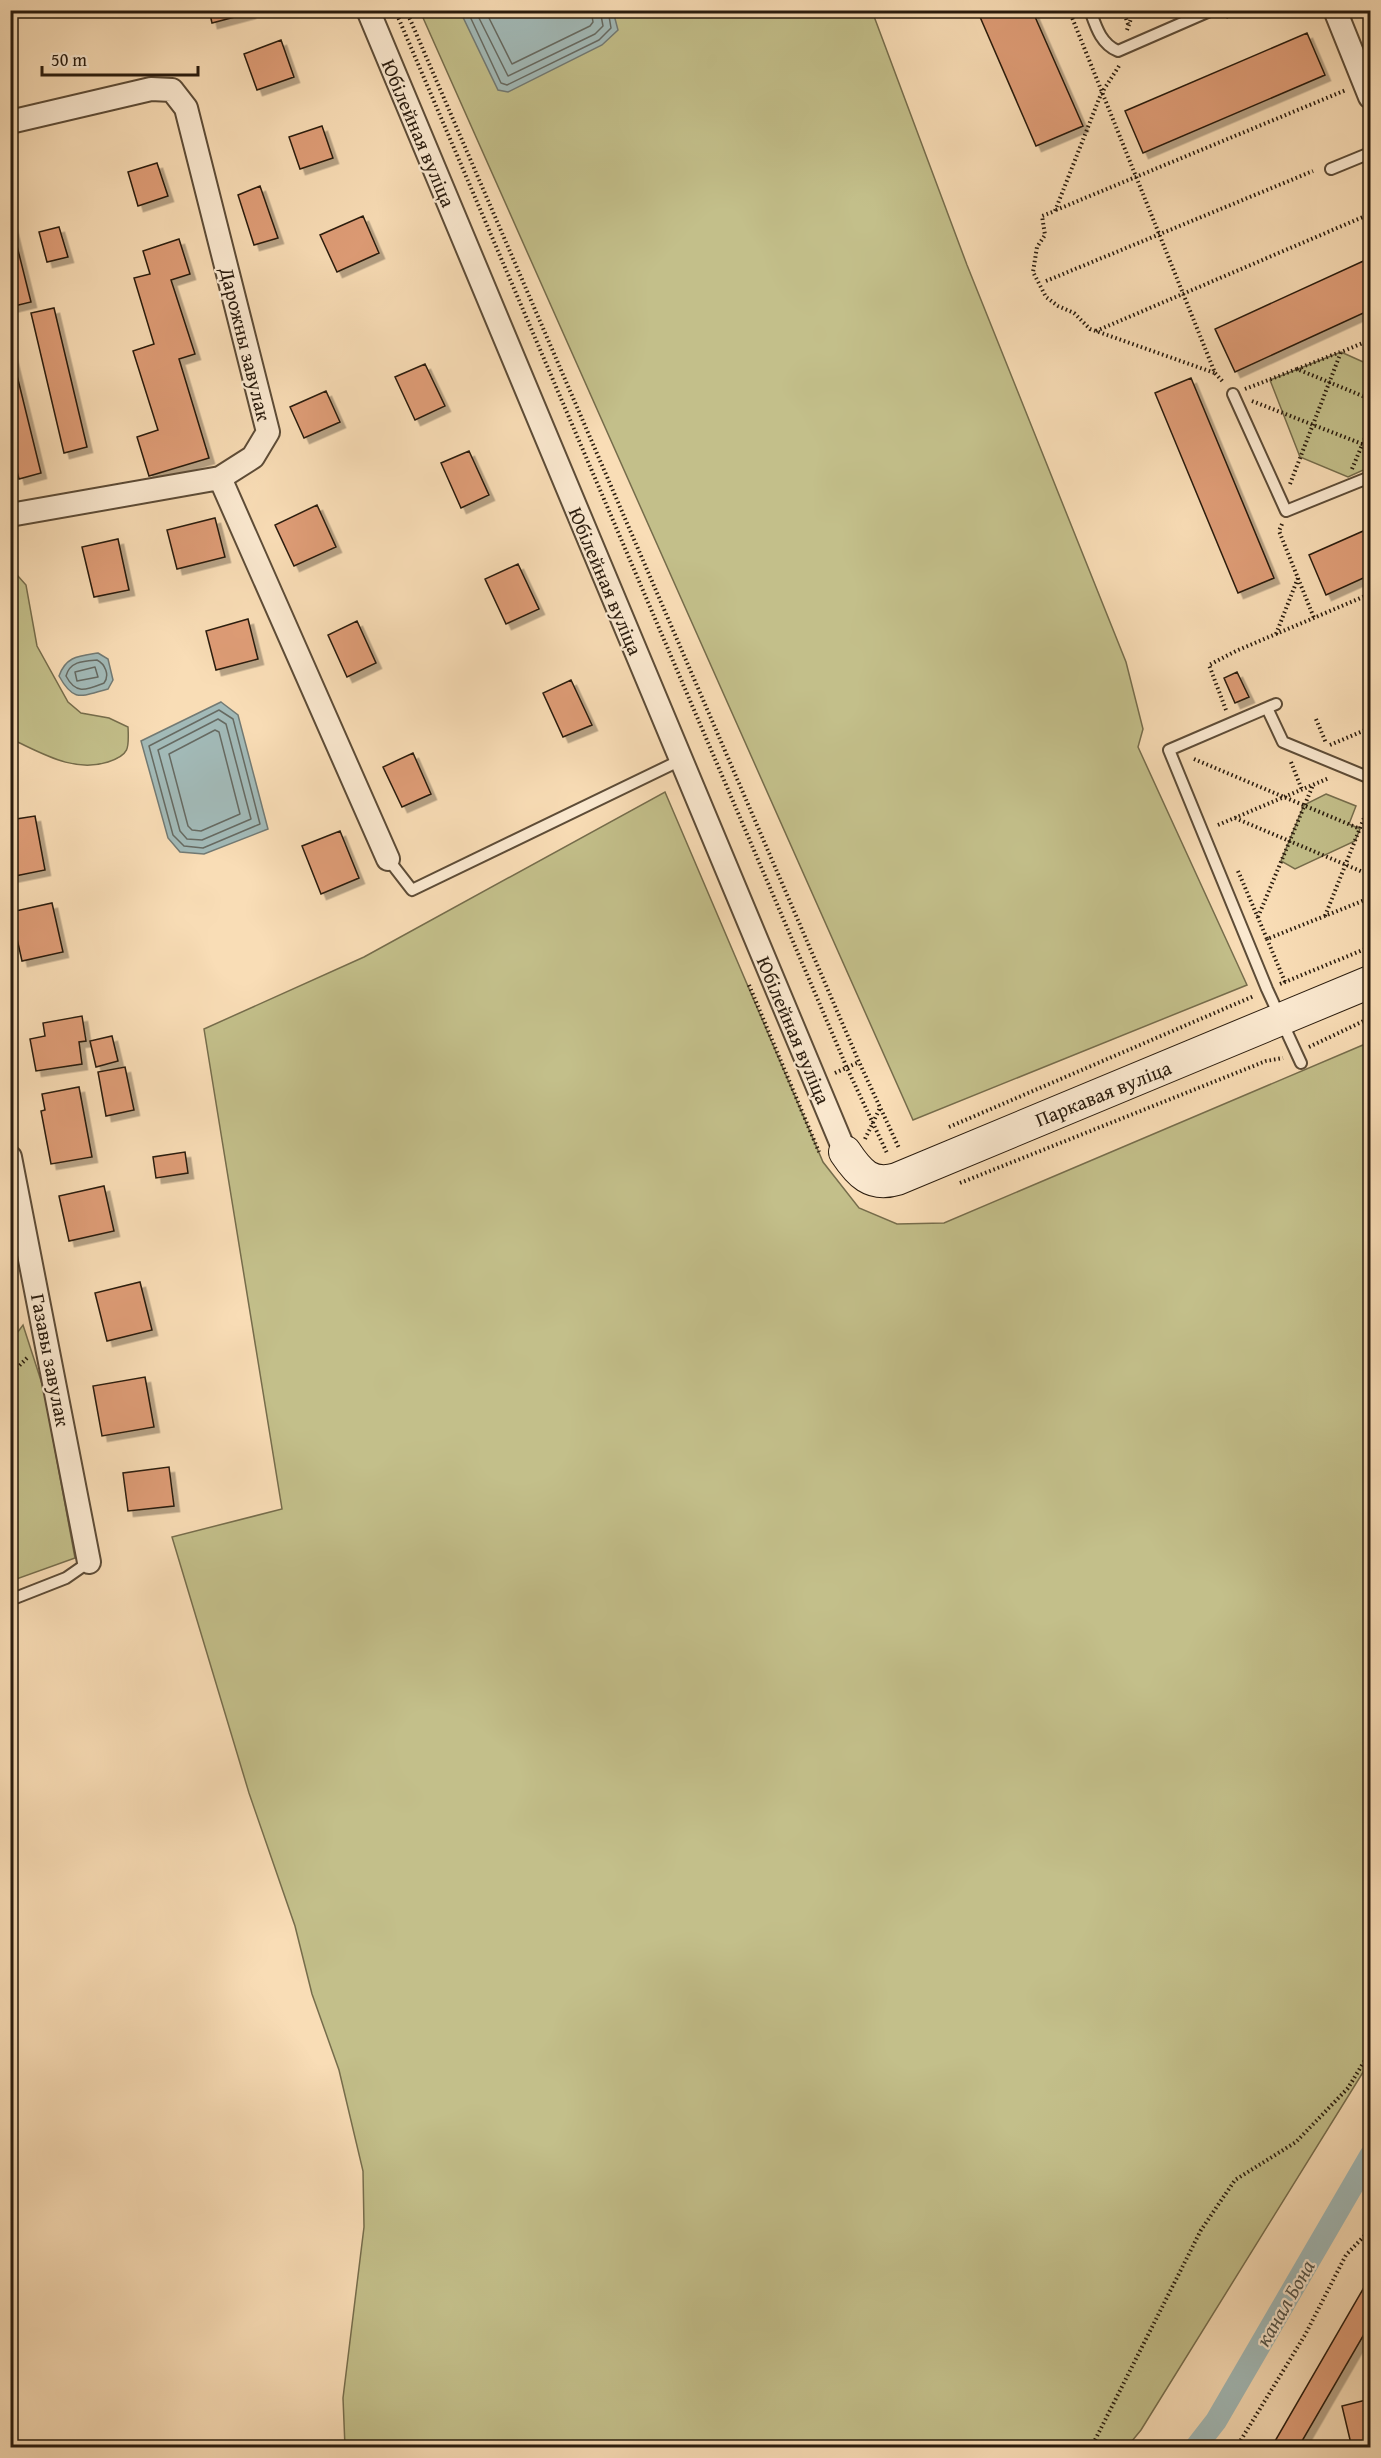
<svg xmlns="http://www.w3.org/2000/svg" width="1381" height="2458" viewBox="0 0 1381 2458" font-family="'Gentium Book Plus',serif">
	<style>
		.green { fill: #c3bf8a; stroke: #766d4c; stroke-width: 1.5 }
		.water { fill: #a2bab8; stroke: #727a74; stroke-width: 1.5 }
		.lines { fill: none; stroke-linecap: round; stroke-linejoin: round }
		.shore { stroke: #666a62; stroke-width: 1.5 }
		.canal { stroke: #a2bab8; stroke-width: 22 }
		.building { fill: #df9d77; stroke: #291b0d; stroke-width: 1.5; filter: url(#shadow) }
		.lane-casing { stroke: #5d4c37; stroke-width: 14 }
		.street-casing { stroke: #5d4c37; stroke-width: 26 }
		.secondary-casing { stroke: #291b0d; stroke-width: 34 }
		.path { stroke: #291b0d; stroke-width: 4; stroke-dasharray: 1.5 3; stroke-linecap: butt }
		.lane { stroke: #fbe9d0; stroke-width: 10 }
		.street { stroke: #fbe9d0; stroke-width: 22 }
		.secondary { stroke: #fbe9d0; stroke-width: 32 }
		.labels { text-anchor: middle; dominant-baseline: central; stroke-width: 4.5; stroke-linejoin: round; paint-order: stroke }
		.street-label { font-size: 20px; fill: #291b0d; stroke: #fbe9d0 }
		.water-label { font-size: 21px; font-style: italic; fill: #535349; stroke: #fbe9d0 }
	</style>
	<defs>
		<filter id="shadow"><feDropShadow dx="5.5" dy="5.5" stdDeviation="0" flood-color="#0004"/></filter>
	</defs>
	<rect width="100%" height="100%" fill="#f9ddb6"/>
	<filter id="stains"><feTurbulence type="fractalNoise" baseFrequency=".00333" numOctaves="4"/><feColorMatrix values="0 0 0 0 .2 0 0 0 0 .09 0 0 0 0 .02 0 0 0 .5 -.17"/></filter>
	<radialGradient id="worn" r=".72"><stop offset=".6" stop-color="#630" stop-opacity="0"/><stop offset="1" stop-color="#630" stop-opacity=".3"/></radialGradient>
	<path class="green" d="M420,11H872L967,265L1126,662L1143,729L1138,747L1247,985L913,1120Z
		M1341,352L1370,365V467L1348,477L1300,457L1270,380Z
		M10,567L26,585L37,646L68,702L81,713L109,718L128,727C129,748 130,755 108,762C73,773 42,753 11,739Z
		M665,792L823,1162L859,1208L897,1224L944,1223L1370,1042V2061L1141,2430L1127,2447H345L343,2398L364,2227L363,2171L339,2070L312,1994L295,1926L249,1793L172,1537L282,1509L204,1029L364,957Z
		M1326,794L1356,806L1349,824L1360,829L1355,841L1295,869L1281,861L1304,805Z
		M23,1325L44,1390L75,1558L11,1581V1341Z"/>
	<path class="water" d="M460,11H613L618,30L602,45L508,92L498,90Z
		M98,653L108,659L113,680L108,689C81,696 74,703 59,676C66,656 79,656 98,653Z
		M221,702L238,715L268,829L204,854L180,852L168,838L141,741Z"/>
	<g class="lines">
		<path class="shore" d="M467,10L501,83L507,85L599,40L611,28L608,10
			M475,10L508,76L595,34L603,26L600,10
			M485,10L512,64L590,26L593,22L591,10
			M97,660C105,664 110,675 104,683C86,690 76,695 66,676C70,661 84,661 97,660Z
			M95,667L98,677L77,681L75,672Z
			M219,710L233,719L260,824L203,848L184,846L173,835L149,746Z
			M218,719L226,724L251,819L202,840L187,839L180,831L158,750Z
			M215,730L219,732L240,814L201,831L192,830L188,826L169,754Z"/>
		<path class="canal" d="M1195,2448L1216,2421L1370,2156"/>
	</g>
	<path class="building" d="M209,10H249L250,13L212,23Z
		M977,10H1032L1083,126L1036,146Z
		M1307,33L1325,75L1143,153L1125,111Z
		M281,40L294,77L257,90L244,54Z
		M322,126L333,158L300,169L289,137Z
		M157,163L168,196L138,206L128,172Z
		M260,186L278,238L254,245L238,195Z
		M363,216L379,253L337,272L320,235Z
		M10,218L31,302L10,307Z
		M59,227L68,257L47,262L39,232Z
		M179,239L190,274L171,280L195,354L179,359L209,458L149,476L137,437L158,430L133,351L154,344L134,278L150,274L143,251Z
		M1370,258V310L1235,372L1215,329Z
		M54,308L87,447L64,453L31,313Z
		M10,347L41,473L19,479L10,445Z
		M425,364L445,406L415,420L395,377Z
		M1191,378L1274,578L1238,593L1155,393Z
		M326,391L340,422L304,438L290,407Z
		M469,451L489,495L461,508L441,463Z
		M317,505L336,547L294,566L275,525Z
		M215,518L225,557L177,569L167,530Z
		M1370,528V575L1326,595L1309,555Z
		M118,539L129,590L94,597L82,547Z
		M518,564L539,609L506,624L485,579Z
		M248,619L258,659L216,670L206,631Z
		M357,621L376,663L347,677L328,635Z
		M1237,672L1249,697L1235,703L1224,678Z
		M571,680L592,725L563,737L543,693Z
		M413,753L431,794L402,807L383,767Z
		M35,816L45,870L10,877V820Z
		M340,831L359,878L321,894L302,846Z
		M52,903L63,952L22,961L11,912Z
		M82,1016L86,1041L79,1042L82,1064L36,1071L30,1039L45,1036L43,1023Z
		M112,1036L118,1061L96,1067L90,1041Z
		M125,1067L134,1110L106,1116L98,1072Z
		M79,1087L92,1157L51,1164L41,1111L45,1110L42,1094Z
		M185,1152L188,1173L156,1178L153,1157Z
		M104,1186L114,1231L69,1241L59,1196Z
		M140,1282L152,1330L107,1341L95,1293Z
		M145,1377L154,1427L102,1436L93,1386Z
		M169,1467L174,1506L128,1511L123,1473Z
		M1370,2277V2324L1298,2448H1271Z
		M1370,2399V2443L1352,2448L1342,2406Z"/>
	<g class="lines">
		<g class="lane-casing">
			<path id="lane" d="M1090,10C1096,27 1101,44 1118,51L1212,10
				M1331,169L1370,153
				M1233,394L1286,511L1370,477
				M1276,704L1169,750L1267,989L1301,1063
				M1267,708L1283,742L1370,778
				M388,859L412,890L681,760
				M10,1600L66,1578L89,1562"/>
		</g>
		<g class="street-casing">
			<path id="street" d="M368,10L845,1152
				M1335,10L1370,97
				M10,122L151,89L172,90L186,108L268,432L253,457L220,478L388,859
				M10,515L220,478
				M10,1157L89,1562"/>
		</g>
		<g class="secondary-casing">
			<path id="secondary" d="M845,1152C859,1173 871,1187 897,1179L1370,982"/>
		</g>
		<path class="path" d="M395,10L847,1068L887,1153
			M406,10L859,1062L899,1148
			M1069,10L1215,373L1224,383
			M1123,10L1128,24
			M1226,17L1242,10
			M1127,30L1134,10
			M1119,66L1101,94L1055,211L1042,216L1045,235L1037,247L1033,272L1046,297L1058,306L1074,313L1090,329L1215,373
			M1366,116L1370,127
			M1056,210L1346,90
			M1046,281L1313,171
			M1096,331L1370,214
			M1297,369L1340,352
			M1245,389L1297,369L1370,399
			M1252,401L1370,447
			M1352,469L1370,426
			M1290,484L1341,352L1370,340
			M1282,524L1279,531L1314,618
			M1276,634L1298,578
			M1226,710L1209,665L1236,651L1370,594
			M1316,719L1326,743
			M1330,745L1370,728
			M1194,759L1360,829
			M1291,762L1302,790
			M1235,818L1370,875
			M1218,825L1329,778
			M1238,871L1267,939L1370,898
			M1325,916L1370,803
			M1258,917L1313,785
			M1267,939L1285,982
			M1280,984L1370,947
			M749,985L819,1152
			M1309,1047L1370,1018
			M835,1073L859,1062
			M949,1127L1254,996
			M865,1139L880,1108
			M960,1183L1266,1061L1283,1058
			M10,1375L29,1356
			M1091,2448L1201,2230L1235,2180L1296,2142L1348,2088L1370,2052
			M1236,2448L1305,2335L1346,2255L1370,2230"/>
		<use href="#lane" class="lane"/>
		<use href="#street" class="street"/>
		<use href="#secondary" class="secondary"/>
	</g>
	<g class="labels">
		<g class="street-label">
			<text transform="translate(419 133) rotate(67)">Юбілейная вуліца</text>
			<text transform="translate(246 344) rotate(76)">Дарожны завулак</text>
			<text transform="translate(606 581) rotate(67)">Юбілейная вуліца</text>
			<text transform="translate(794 1030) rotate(67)">Юбілейная вуліца</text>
			<text transform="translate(1103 1093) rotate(-22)">Паркавая вуліца</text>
			<text transform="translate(51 1360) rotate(79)">Газавы завулак</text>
		</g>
		<g class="water-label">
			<text transform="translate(1285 2303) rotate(-60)">канал Бона</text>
		</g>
	</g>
	<rect width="1381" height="2458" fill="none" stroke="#f9ddb6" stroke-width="36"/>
	<rect x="12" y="12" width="1357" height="2434" fill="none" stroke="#291b0d" stroke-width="3"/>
	<rect x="18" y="18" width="1345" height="2422" fill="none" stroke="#291b0d" stroke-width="1.5"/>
	<path d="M42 66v9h156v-9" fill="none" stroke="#291b0d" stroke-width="3"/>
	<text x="51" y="66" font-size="18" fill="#291b0d" stroke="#fbe9d0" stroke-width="4.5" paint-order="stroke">50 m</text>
	<rect width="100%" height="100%" filter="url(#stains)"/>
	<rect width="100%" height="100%" fill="url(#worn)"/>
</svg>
